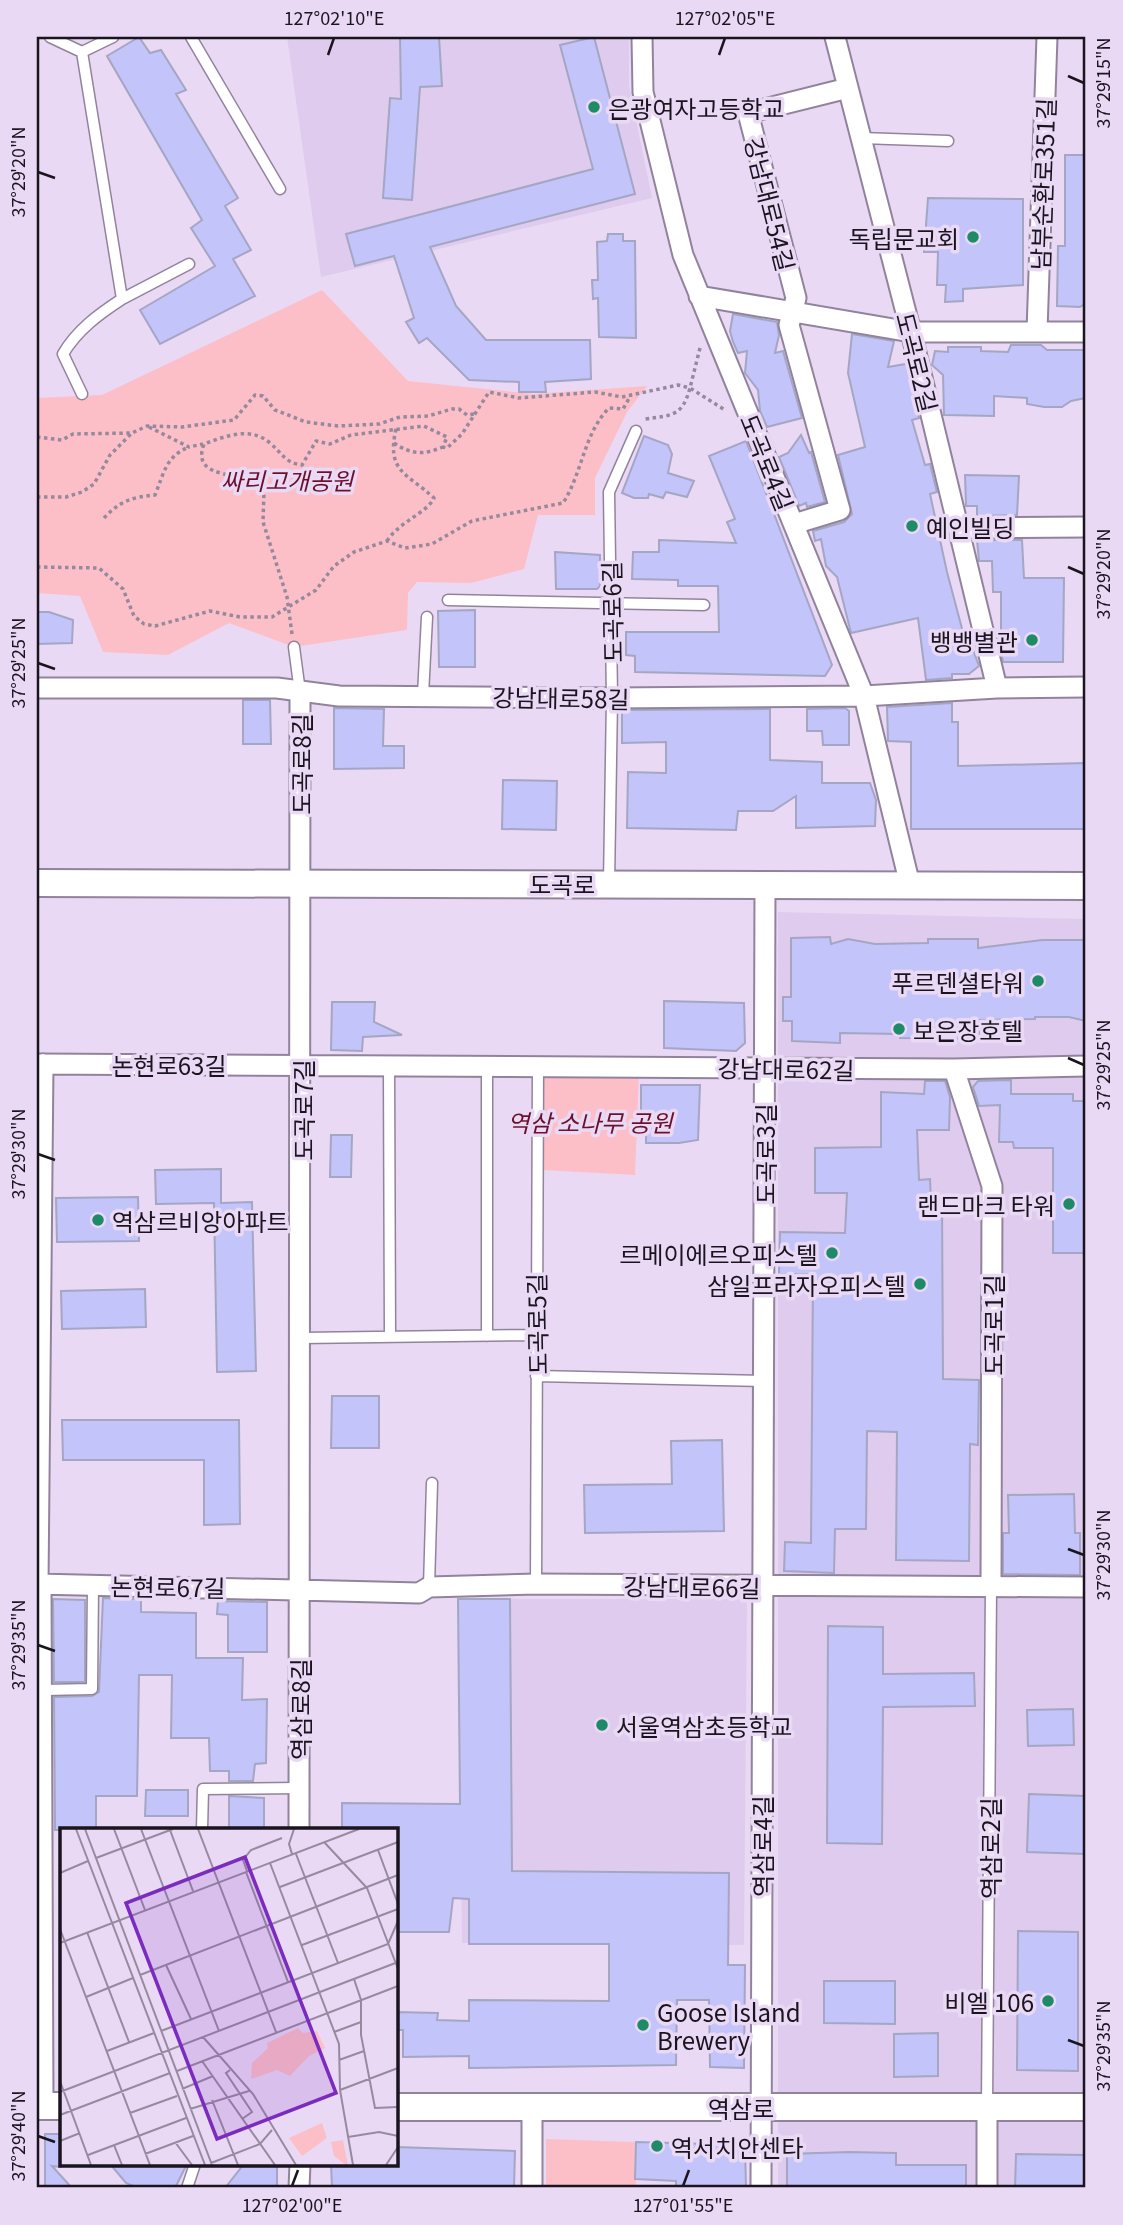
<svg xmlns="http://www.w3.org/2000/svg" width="1123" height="2225" viewBox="0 0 1123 2225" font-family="Georgia,'Noto Sans KR',serif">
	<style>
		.built { fill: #dfcbed }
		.green { fill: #fcbfc7 }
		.building { fill: #c2c4fa; stroke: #a4a6c3; stroke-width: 2 }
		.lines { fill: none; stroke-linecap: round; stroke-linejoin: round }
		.service-casing { stroke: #92839d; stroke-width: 13 }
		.minor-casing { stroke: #92839d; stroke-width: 23 }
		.secondary-casing { stroke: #92839d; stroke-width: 30 }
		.path { stroke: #95899d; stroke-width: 3.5; stroke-dasharray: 3.5 3.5; stroke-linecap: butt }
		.service { stroke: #fff; stroke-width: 10 }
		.minor { stroke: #fff; stroke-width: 19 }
		.secondary { stroke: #fff; stroke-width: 26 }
		.ticks { fill: none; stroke: #1a141e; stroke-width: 2.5 }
		.poi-dot { fill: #1e8a68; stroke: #ead9f5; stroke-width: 2.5 }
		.labels { text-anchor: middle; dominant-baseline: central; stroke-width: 7; stroke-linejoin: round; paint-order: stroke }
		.poi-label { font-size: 24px; fill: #1a141e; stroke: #ead9f5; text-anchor: start }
		.street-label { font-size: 24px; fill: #1a141e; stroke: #ead9f5 }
		.park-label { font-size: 24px; font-style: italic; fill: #6b102b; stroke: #ead9f5 }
		.inset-road { fill: none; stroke: #978a9f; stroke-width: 2 }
		.view { fill: #7b2cbf; fill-opacity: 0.15; stroke: #7b2cbf; stroke-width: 3.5 }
		.inset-edge { fill: none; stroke: #1a141e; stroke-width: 3.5 }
		.neatline { fill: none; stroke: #1a141e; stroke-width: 2.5 }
		.ticks-label { font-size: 18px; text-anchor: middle; fill: #1a141e }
	</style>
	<rect width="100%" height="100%" fill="#ead9f5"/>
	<path class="built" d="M287,37H629V86L652,198L321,277Z
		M778,912L1086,919V2188H778Z
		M458,1599H747L744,1945L462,1943Z"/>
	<path class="green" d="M322,290L408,381L533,394L647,386L627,412L595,478V515H538L524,569L471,583L417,582L408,593L407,630L294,647L229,623L168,655L103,652L80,596L37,593V398L102,395Z
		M543,1071L639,1073L635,1175L543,1170Z
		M546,2139L635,2142L636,2188H546Z"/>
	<path class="building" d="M139,37L150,53L161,50L186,90L176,94L238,198L225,206L251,250L233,259L255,296L160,344L140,310L215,266L191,228L202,220L107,56Z
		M400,37H439L442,86L420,87L412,200L383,198L390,98L401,99Z
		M594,37L635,194L430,247L456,306L486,340H590L591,379L545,382L546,392H519V382L469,380L427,338L419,343L406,322L414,318L394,256L355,266L346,234L593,169L560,45Z
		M1065,155H1086V303L1080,307L1057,306L1058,246H1065Z
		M928,198L1023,199V285L963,289V301L945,302L946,285H937L938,252H924Z
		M608,234H623V241H635L636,338L599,337L598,298L593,299L592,280H598L597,242L607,241Z
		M733,314L777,322L779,335L775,353L783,351L802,418L767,427L760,411L758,390L745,373L747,351L738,353L733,342L730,331Z
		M852,334L894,341L888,367L906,364L919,418L912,420L925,465L930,464L937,492L930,494L947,572L965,640L969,639L979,666L969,674H952V678L926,680L918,618L851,633L837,577L826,566L821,539L815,541L813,531L844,522L852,514L838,455L865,447L848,373Z
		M1011,345H1041L1047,350H1086V398L1071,401L1062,407H1044L1027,404V398L994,396V416L944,415L943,375L932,365L935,351L948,352V347H981V351L1008,352Z
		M801,435L809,453L811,452L825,502L807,507L806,503L799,506L779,457L788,453Z
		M644,436L668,445L672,454L668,473L694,481L687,497L666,492L663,498L649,494L648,498H634L622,493Z
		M746,441L832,665L825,676L635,672V656L626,655V632H719L718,586H678V580L632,579L633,552H659V540L736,543L727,522L735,519L709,456Z
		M965,475L1019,476L1017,515L977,516V506H966Z
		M977,540H1022L1024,578H1064L1063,662H1003L997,635L1001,634V592H993L992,561H979Z
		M555,552L600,555V586L597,589H556Z
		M475,610V667H439L438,611Z
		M37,612H49L73,620L72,643L37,644Z
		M243,700H270L271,744H243Z
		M952,703V722H958V766L1086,763V829H911V742L888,741L887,707Z
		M334,708L384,709L383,746H404V768L334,769Z
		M845,708L849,711V745H823L822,731H807V709Z
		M770,709V760L822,762V783H870L876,800L875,826L796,828V796L773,811H738L736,830L627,828L628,772L666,773V742L622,743V710Z
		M503,780L557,781L556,830L502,829Z
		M830,937L831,944L848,939L875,944L928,943V939H978V948L1042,940H1086V1021L1069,1017H1035V1019L979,1020V1039L900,1038V1034L840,1033V1043L792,1041V1021H783V997H791V938Z
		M664,1001L744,1003L745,1043L736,1051L664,1048Z
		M332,1002H375L374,1022L402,1035L363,1037L362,1051L331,1050Z
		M1011,1080V1094H1073V1101H1086V1253H1053V1148H1014L1013,1142H999L1000,1105L979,1106L973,1087L978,1081Z
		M925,1081H945L950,1097L949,1130H917L919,1180L930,1179L931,1201L942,1202L943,1379L979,1380L978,1445L970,1444L969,1561L896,1560L897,1432L867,1431L866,1529H835L834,1573L784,1571L785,1542L811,1543L813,1274H779L780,1232L845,1233L847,1193H815V1148L881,1147V1092L924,1094Z
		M641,1085H700L698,1140L679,1143H646V1112L641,1113Z
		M331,1135H352L351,1177H330Z
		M221,1169V1203L252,1202L256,1371L217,1372L214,1203L156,1204L155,1170Z
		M138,1197L139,1241L57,1242L56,1198Z
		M145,1289L146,1327L62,1329L61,1291Z
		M332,1396H379V1448H331Z
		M62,1420H239L240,1524L204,1525V1460H63Z
		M722,1440L724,1531L585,1533L584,1485L672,1484L671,1441Z
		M1074,1494L1075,1533H1080V1575L1003,1574V1533H1009L1008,1495Z
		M103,1598L141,1599V1612L196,1613V1658H243L242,1700L267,1699L266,1763L255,1764L253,1781H229V1771H210L209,1738H171L172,1675H139L137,1796H96V1830H55L54,1697L92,1696L99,1692Z
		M53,1599L85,1600V1682H54Z
		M458,1599H510L512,1871L729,1873L728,1965H745L744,2068L710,2067L709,2000H677L676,2065L469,2068V2056L403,2057V2030H396V2012L438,2013L437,2020L469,2021V2000L609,2001V1944H469V1899L453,1898L449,1932H396V1830H342V1803L460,1804Z
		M218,1601L267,1602V1652H228V1615L217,1614Z
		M828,1626L883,1627V1674L974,1673L975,1706L883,1707L882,1844L827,1843Z
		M1073,1709L1074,1745L1028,1746L1027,1710Z
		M146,1790H188V1816H145Z
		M1029,1794L1086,1796V1854L1027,1852Z
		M229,1796L264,1798V1830H229Z
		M1018,1931L1078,1932V2071L1017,2070Z
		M824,1981H895V2024L824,2023Z
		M938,2033V2076L894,2077V2034Z
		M45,2134H61V2167L52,2166L72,2188H45Z
		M636,2142L745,2145L746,2188H676V2181L635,2179Z
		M396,2147L515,2151L514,2188H332L331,2164H396Z
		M849,2152L896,2153V2165H966V2188H787V2154Z
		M1016,2154L1086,2155V2188H1015Z
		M110,2164H187L175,2188H138L126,2183Z
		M244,2164H277V2188H225Z"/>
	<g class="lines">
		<g class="service-casing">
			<path id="service" d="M50,37L82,52L122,299C99,314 77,330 63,354L82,394
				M191,37L280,189
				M82,52L113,37
				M861,138L948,141
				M122,299L189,264
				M448,600L704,605
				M294,647L300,692
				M423,695L427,617
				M609,883L612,698L609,492L636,431
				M389,1066L390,1337
				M487,1066V1336
				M301,1338L534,1335
				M536,1376L764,1381
				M536,1584L538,1065
				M429,1587L432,1483
				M44,1690L92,1689L93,1585
				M202,1829L203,1789L299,1788
				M987,2105L991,1587
				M187,2188L195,2164"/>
		</g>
		<g class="minor-casing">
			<path id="minor" d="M642,37L643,92L683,255L864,696L910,885
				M835,37L911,332L997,688
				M699,296L911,332H1086
				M1037,331L1047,37
				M794,524L840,510L789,325L796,298L748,113L848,88
				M958,528L1086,527
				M37,688H277L339,696L612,698L864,696L997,688L1086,687
				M37,1064L954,1069L1086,1066
				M954,1069L992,1186L991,1587
				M37,1584L419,1593L429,1587L536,1584L1086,1587
				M38,1584L43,1064
				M41,1585L43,2106
				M299,1829L300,692
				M299,2188L300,2164
				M532,2188V2108
				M761,2188L765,885
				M987,2188V2109"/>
		</g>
		<g class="secondary-casing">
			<path id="secondary" d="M37,883L1086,886
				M37,2106H61
				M396,2107H1086"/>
		</g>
		<path class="path" d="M700,348L690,388L725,410
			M149,427L189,447L203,444
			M37,437L62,440L73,434L132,433L147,426L182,427L234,420L255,395L263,396L275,410L306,422L338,426L379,424L400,417L428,416L452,409H459L467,415L474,414
			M394,443C412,455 423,455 443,447
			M37,497H66L82,492L94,484L110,455L131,434
			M104,518C120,501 132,497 155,495C164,473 166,456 189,447
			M387,541C400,521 427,513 434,498C407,473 386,472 396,429
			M37,567L99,568L123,589L134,616L144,624L155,626L210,611L240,617H272L316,590L334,566L354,552L387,541L405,548L432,544L472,521L563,503C582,474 584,433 609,408L623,409L631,395
			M292,634L287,597L263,522L264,491C251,468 189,484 204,444C226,436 250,426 270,443C282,453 285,463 302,465L316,441L330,444L351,435L424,426L447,437L443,447L447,448L462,434L489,392L519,398L595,392L622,397L678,385L690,388C682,417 672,415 645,419"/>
		<use href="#service" class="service"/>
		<use href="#minor" class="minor"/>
		<use href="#secondary" class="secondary"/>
	</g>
	<path class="ticks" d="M328,55L334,38M719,55L725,38M1068,76L1084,83M38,172L55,178M1068,567L1084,574M38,663L55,669M1068,1058L1084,1065M38,1154L55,1160M1068,1549L1084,1555M38,1645L55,1651M1068,2040L1084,2046M38,2136L55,2142M292,2186L298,2170M683,2186L689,2170"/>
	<g class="poi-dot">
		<circle cx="594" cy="107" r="7"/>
		<circle cx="973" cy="237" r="7"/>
		<circle cx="912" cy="526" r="7"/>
		<circle cx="1032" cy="640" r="7"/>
		<circle cx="1038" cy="981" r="7"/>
		<circle cx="899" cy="1029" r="7"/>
		<circle cx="1069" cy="1204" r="7"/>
		<circle cx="98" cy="1220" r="7"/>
		<circle cx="832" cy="1253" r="7"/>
		<circle cx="920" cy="1284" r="7"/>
		<circle cx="602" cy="1725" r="7"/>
		<circle cx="1048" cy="2001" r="7"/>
		<circle cx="643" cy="2025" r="7"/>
		<circle cx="657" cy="2146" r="7"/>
	</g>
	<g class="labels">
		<g class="poi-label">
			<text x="608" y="107">은광여자고등학교</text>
			<text x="959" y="237" text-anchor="end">독립문교회</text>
			<text x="926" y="526">예인빌딩</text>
			<text x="1018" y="640" text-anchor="end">뱅뱅별관</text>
			<text x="1024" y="981" text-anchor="end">푸르덴셜타워</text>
			<text x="913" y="1029">보은장호텔</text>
			<text x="1055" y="1204" text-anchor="end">랜드마크 타워</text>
			<text x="112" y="1220">역삼르비앙아파트</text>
			<text x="818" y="1253" text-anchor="end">르메이에르오피스텔</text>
			<text x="906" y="1284" text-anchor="end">삼일프라자오피스텔</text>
			<text x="616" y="1725">서울역삼초등학교</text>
			<text x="1034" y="2001" text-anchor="end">비엘 106</text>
			<text x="657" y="2011">Goose Island<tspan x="657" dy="28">Brewery</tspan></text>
			<text x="671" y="2146">역서치안센타</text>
		</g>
		<g class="street-label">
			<text transform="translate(1042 184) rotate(-88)">남부순환로351길</text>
			<text transform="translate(771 204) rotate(76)">강남대로54길</text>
			<text transform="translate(918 362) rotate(76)">도곡로2길</text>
			<text transform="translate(768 462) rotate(68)">도곡로4길</text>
			<text transform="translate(611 612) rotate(-91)">도곡로6길</text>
			<text transform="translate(561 697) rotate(1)">강남대로58길</text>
			<text transform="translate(300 764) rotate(-90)">도곡로8길</text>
			<text x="562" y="883">도곡로</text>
			<text x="169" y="1064">논현로63길</text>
			<text transform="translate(786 1068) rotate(1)">강남대로62길</text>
			<text transform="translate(302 1110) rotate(-90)">도곡로7길</text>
			<text transform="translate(764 1154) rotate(-90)">도곡로3길</text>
			<text transform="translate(536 1324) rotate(-91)">도곡로5길</text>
			<text transform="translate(992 1325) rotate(-90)">도곡로1길</text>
			<text transform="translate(168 1586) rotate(1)">논현로67길</text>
			<text transform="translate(692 1586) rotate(1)">강남대로66길</text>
			<text transform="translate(299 1709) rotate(-90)">역삼로8길</text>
			<text transform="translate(761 1846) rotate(-90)">역삼로4길</text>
			<text transform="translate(989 1848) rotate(-90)">역삼로2길</text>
			<text x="741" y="2107">역삼로</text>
		</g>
		<g class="park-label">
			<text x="287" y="479">싸리고개공원</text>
			<text x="590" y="1121">역삼 소나무 공원</text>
		</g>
	</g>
	<g transform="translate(60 1828)">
		<rect width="338" height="338" fill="#ead9f5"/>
		<path d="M238,200L243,205L257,203L265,220L249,228L230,248L217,242L191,251L192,235L208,220L207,215ZM262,295L267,310L242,328L229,310ZM283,312L288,337H286L274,328L271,314Z" fill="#fcbfc7"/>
		<path class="inset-road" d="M16,1L145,337M25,1L152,337M54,1L85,82M81,1L159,203M138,1L216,204M110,2L133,63M264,14L307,60M318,22L338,76M232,26L229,16L234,1M236,26L278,135M36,30L113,1M210,35L279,216L280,262L293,337M187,43L183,32L191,22L222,10M186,44L207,99M0,45L28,33M220,59L338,14M307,60L338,141M207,99L228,154M0,101L90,337M27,104L69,214M0,115L299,1M242,117L338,81M106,137L131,191M80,147L338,47M294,151L301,172V207L315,280L338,279M26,169L73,150M101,203L328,116L338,93M274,204L301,194M143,209L193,266L236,337M47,223L94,205M279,232L304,223M142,233L215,337M170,242L166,245L192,284L182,291M117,243L338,158M0,253L31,337M122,261L153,248M280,262L338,240M0,264L338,134M152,272L178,337M130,281L189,263M70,285L117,268M0,287L110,245M288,309L319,304L338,308M0,313L20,305M115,314L132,337M54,317L62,337M85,326L133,308M28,327L126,290M151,335L200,316L212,302M326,337L338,319"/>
		<path class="view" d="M185,29L276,265L157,311L66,75Z"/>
		<rect width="338" height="338" class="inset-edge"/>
	</g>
	<rect width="1123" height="2225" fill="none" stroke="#ead9f5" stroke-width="77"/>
	<rect x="38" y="38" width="1046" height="2148" class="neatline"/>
	<g class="ticks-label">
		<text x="334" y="25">127°02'10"E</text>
		<text x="725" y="25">127°02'05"E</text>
		<text transform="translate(1104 83) rotate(-90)" y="6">37°29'15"N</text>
		<text transform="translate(19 172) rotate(-90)" y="6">37°29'20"N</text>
		<text transform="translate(1104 574) rotate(-90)" y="6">37°29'20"N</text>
		<text transform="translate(19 663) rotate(-90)" y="6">37°29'25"N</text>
		<text transform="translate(1104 1065) rotate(-90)" y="6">37°29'25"N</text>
		<text transform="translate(19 1154) rotate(-90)" y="6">37°29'30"N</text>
		<text transform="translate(1104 1555) rotate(-90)" y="6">37°29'30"N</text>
		<text transform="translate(19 1645) rotate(-90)" y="6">37°29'35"N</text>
		<text transform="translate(1104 2046) rotate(-90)" y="6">37°29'35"N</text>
		<text transform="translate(19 2136) rotate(-90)" y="6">37°29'40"N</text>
		<text x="292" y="2212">127°02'00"E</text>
		<text x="683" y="2212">127°01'55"E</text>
	</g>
</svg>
